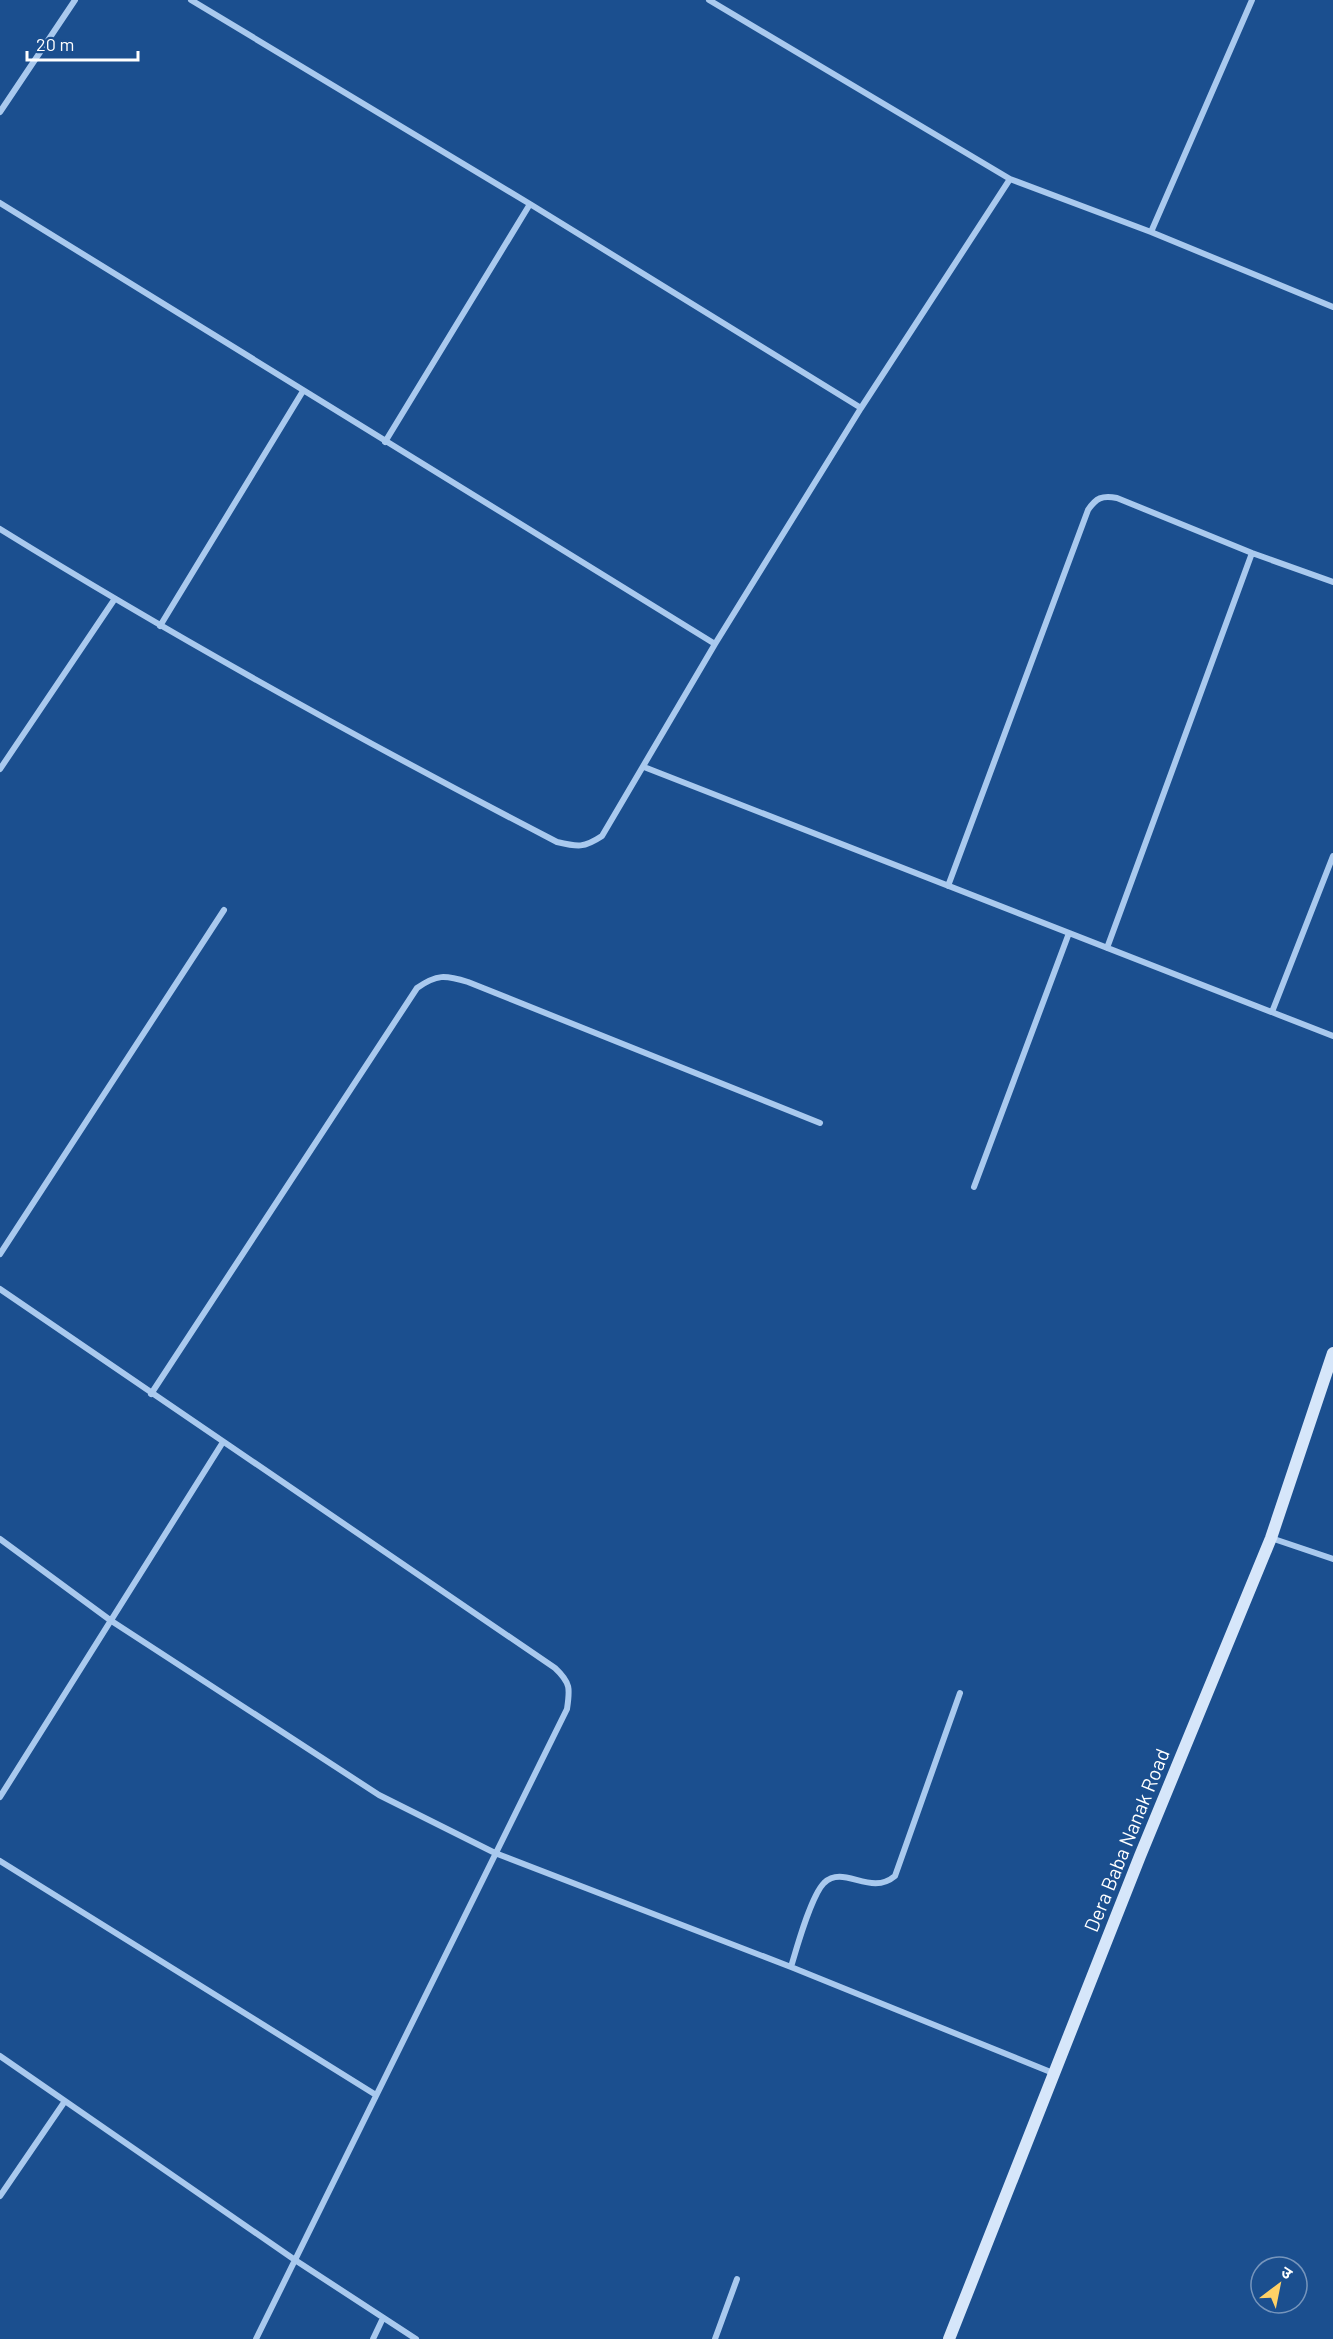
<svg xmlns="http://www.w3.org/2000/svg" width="1333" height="2339" viewBox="0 0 1333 2339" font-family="Barlow,'Noto Sans Devanagari',sans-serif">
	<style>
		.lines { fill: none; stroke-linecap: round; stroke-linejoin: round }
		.street { stroke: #a9c9ee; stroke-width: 6 }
		.secondary { stroke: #d6e6fa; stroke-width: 12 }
		.labels { text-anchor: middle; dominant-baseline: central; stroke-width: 4.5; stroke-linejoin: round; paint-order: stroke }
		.street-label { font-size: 20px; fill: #fff; stroke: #1b4f8f }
	</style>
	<rect width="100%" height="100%" fill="#1b4f8f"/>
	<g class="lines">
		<path class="street" d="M191,0L530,204L861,408L1010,179
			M709,0L1010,179L1151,232L1333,307
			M0,112L75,0
			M0,203L715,644L602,836C584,848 578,847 557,842C368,744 181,641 0,529
			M1151,232L1252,0
			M385,442L530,204
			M160,626L303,391
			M715,644L861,408
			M644,767L1333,1036
			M0,769L114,600
			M948,886L1088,510C1096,498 1102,495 1117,498L1252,553L1333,582
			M1107,948L1252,553
			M1272,1012L1333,856
			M974,1187L1069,933
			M0,1254L224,910
			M0,1289L555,1668C571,1683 570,1689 567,1709L256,2339
			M151,1394L417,988C437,974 445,975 468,982L820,1123
			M1271,1538L1333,1559
			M0,1539L110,1620L379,1795L495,1853L791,1967L1053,2073
			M0,1797L223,1442
			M0,1861L376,2095
			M791,1967C797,1947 811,1896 824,1883C844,1864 870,1897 895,1876L960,1693
			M0,2056L295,2260L416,2339
			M0,2196L65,2101
			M373,2339L383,2318
			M715,2339L737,2279"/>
		<path class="secondary" d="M949,2339L1140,1856L1271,1538L1333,1353"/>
	</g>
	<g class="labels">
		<g class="street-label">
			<text transform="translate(1126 1840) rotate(-68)">Dera Baba Nanak Road</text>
		</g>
	</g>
	<g transform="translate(1279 2285) rotate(32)"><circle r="28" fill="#1b4f8f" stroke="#7695bc" stroke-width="1.5"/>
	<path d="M0-4.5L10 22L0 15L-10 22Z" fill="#ffd166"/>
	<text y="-9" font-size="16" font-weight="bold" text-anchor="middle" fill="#ffffff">उ</text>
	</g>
	<path d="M27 51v9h111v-9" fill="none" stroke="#ffffff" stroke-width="3"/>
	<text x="36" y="51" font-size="18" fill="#ffffff" stroke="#1b4f8f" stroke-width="4.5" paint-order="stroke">20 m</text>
</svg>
